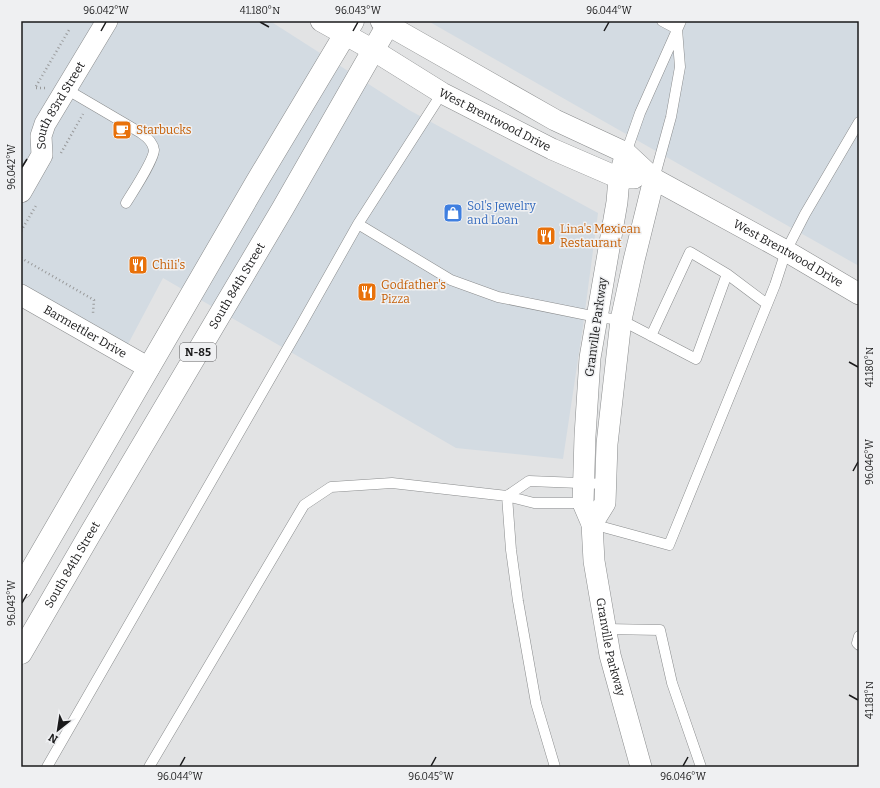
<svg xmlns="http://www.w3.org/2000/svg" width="880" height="788" viewBox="0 0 880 788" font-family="Bitter,serif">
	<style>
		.built { fill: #d3dbe2 }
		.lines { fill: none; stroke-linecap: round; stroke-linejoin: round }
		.lane-casing { stroke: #8a8c8d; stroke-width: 11 }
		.street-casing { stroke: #8a8c8d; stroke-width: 22 }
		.primary-casing { stroke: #8a8c8d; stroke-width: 23 }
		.path { stroke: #999a9b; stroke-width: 2.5; stroke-dasharray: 1 3; stroke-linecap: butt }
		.lane { stroke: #fff; stroke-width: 10 }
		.street { stroke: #fff; stroke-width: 21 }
		.primary { stroke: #fff; stroke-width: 22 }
		.ticks { fill: none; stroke: #1a1a1b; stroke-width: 1.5 }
		.labels { text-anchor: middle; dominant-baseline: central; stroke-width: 3; stroke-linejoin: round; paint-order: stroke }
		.shield { fill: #eff0f2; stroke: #5a5a5c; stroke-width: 1 }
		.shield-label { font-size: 11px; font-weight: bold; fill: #1a1a1b }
		.street-label { font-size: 12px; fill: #1a1a1b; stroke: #eff0f2 }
		.food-label { font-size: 12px; fill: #c56008; stroke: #eff0f2; text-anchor: start }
		.shop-label { font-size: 12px; fill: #366cbe; stroke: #eff0f2; text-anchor: start }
		.neatline { fill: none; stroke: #1a1a1b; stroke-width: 1.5 }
		.ticks-label { font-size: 10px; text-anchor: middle; fill: #1a1a1b }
	</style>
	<rect width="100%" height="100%" fill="#e2e3e4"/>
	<path class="built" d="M21,21H270L409,110L598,213L583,326L563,459L456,448L163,278L127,346L21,283Z
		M428,21H859V266L684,167Z"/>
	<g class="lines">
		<g class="lane-casing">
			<path id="lane" d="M662,21L677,29
				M66,89L141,133C147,137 153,143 154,150C154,160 132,193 126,203
				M626,153L640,113L681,21
				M654,179L671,117L680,67L677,29
				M358,224L451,280L498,297L597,317L621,320L696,359L727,274L690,252L651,336
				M727,274L767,304
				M507,496L511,550L518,601L536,703L555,767
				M507,496L529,481L605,484
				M592,524L669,545L775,285L786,251L805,214L859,122
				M606,629L660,630L672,683L701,767
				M859,636L857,643L859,645
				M47,767L301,325L358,224L442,93
				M149,767L304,505L331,487L392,483L507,496L534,503H586"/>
		</g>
		<g class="street-casing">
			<g id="street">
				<path id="s1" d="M321,21L373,50L442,93L552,149L619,178H634"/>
				<path id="s2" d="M381,21L555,120L626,153L654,179L786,251L859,294"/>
				<path id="s3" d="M626,153L619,178L617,202L590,358L585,436L583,503L592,524L594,561L610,655L641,767"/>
				<path id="s4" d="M21,192L42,155L41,136L45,124L107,21"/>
				<path id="s5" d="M21,295L149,368"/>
				<path d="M592,524L605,503L607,444L621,320L634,260L654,179"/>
			</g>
		</g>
		<g class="primary-casing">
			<g id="primary">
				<path d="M21,588L256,183L353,21"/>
				<path id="s6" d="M21,653L90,534L283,208L390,21"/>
			</g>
		</g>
		<path class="path" d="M45,88H35L69,30
			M61,153L83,114
			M21,231L37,204
			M21,258L94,300L93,313"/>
		<use href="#lane" class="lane"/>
		<use href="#street" class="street"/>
		<use href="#primary" class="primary"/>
	</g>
	<path class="ticks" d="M260,22L269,27M101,31L106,22M353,31L358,22M604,31L609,22M22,167L27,159M849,362L858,367M853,471L858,462M22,603L27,594M849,695L858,700M180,766L185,757M431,766L436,757M683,766L688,757"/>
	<defs>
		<g id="cafe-square" transform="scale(1)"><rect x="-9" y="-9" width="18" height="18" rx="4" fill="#e8710a" stroke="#eff0f2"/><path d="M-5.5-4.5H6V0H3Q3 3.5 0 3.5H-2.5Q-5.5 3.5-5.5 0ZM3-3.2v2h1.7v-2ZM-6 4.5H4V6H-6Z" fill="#fff"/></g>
		<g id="shop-square" transform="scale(1)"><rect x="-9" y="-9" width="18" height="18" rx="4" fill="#3f7fe0" stroke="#eff0f2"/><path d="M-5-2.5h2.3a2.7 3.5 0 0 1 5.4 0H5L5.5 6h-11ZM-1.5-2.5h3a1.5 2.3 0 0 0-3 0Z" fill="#fff"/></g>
		<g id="restaurant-square" transform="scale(1)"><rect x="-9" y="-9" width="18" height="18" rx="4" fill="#e8710a" stroke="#eff0f2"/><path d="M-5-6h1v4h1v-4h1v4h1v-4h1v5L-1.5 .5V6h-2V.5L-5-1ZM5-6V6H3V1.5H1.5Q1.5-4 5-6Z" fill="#fff"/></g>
	</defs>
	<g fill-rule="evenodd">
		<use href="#cafe-square" x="122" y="130"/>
		<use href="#shop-square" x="453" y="213"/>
		<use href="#restaurant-square" x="546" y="236"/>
		<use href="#restaurant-square" x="138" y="265"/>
		<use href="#restaurant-square" x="367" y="292"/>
	</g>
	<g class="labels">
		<rect class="shield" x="180" y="343" width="36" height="18" rx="3"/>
		<g class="shield-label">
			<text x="198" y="352">N-85</text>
		</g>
		<g class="street-label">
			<text stroke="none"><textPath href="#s4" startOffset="97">South 83rd Street</textPath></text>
			<text stroke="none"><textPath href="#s1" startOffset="200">West Brentwood Drive</textPath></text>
			<text stroke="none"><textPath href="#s2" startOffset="470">West Brentwood Drive</textPath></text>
			<text stroke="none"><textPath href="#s6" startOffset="426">South 84th Street</textPath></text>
			<text transform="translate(596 327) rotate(-82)">Granville Parkway</text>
			<text stroke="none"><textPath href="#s5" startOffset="74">Barmettler Drive</textPath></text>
			<text stroke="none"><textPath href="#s6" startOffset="102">South 84th Street</textPath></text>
			<text stroke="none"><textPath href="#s3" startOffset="501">Granville Parkway</textPath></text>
		</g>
		<g class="food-label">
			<text x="136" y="130">Starbucks</text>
			<text x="560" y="229">Lina's Mexican<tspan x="560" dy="14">Restaurant</tspan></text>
			<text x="152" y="265">Chili's</text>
			<text x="381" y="285">Godfather's<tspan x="381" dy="14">Pizza</tspan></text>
		</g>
		<g class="shop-label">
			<text x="467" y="206">Sol's Jewelry<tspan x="467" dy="14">and Loan</tspan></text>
		</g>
	</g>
	<rect width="880" height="788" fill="none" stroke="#eff0f2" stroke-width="44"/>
	<g transform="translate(58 730) rotate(210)" stroke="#eff0f2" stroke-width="3" paint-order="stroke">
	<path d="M0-3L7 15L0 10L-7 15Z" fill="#1a1a1b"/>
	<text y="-6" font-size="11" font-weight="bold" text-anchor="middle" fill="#1a1a1b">N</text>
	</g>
	<rect x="22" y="22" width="836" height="744" class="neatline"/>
	<g class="ticks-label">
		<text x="106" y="14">96.042°W</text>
		<text x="260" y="14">41.180°N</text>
		<text x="358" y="14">96.043°W</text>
		<text x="609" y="14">96.044°W</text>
		<text transform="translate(11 167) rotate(-90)" y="4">96.042°W</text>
		<text transform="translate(869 367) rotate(-90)" y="4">41.180°N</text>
		<text transform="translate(869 462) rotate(-90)" y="4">96.046°W</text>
		<text transform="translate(11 603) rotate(-90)" y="4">96.043°W</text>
		<text transform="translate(869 700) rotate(-90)" y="4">41.181°N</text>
		<text x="180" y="780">96.044°W</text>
		<text x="431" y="780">96.045°W</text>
		<text x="683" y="780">96.046°W</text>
	</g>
</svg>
